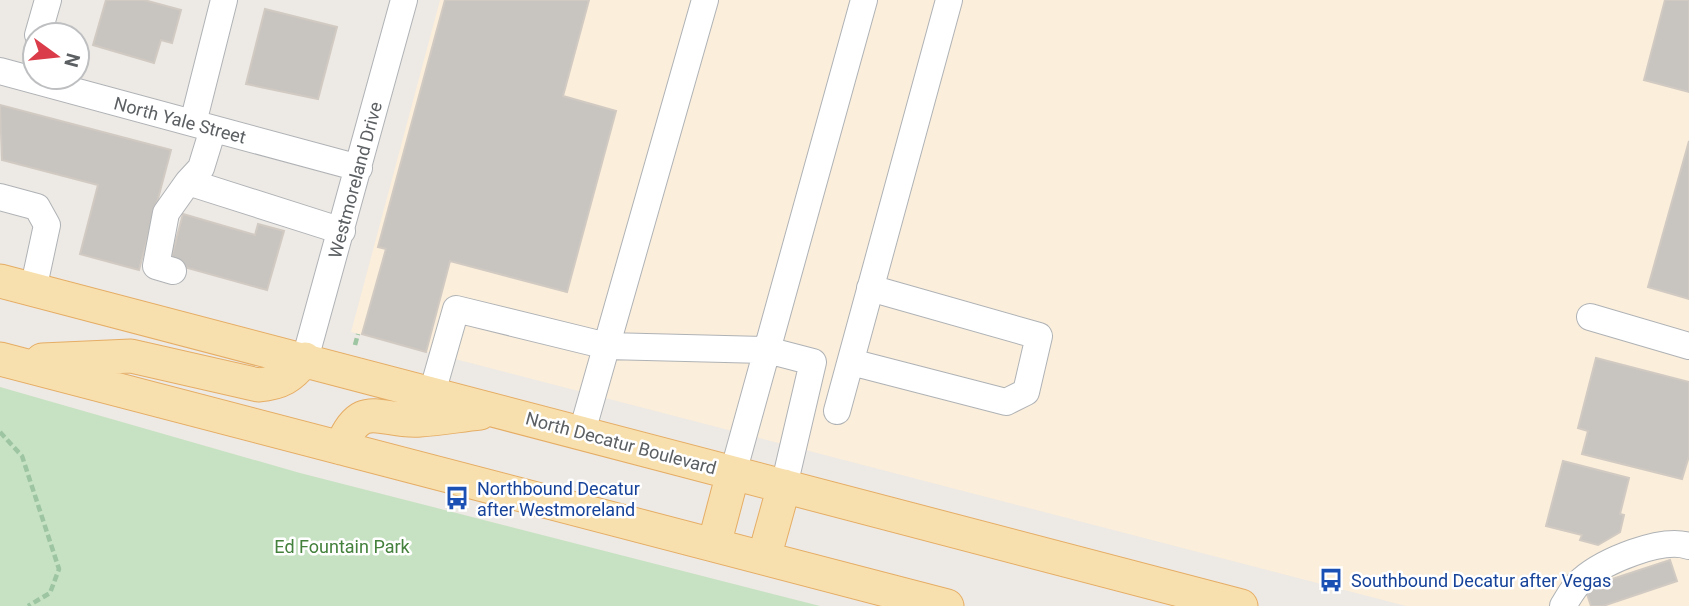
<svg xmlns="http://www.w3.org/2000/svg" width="1689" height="606" viewBox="0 0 1689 606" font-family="Roboto,sans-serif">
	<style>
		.commercial { fill: #fbeedb }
		.green { fill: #c7e2c2 }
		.building { fill: #c8c4c0; stroke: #d1cac2; stroke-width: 2 }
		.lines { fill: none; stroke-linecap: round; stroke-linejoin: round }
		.minor-casing { stroke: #afb2b5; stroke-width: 28 }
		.major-casing { stroke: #e5ad65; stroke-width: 35 }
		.path { stroke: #9dc5a2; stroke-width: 4.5; stroke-dasharray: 7 3.5; stroke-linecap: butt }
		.minor { stroke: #fff; stroke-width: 26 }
		.major { stroke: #f8e0ae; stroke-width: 33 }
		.labels { text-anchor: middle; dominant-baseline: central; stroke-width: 5; stroke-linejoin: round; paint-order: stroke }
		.street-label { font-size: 18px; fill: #5c6063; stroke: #fff }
		.transit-label { font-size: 18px; fill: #164399; stroke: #fff; text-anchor: start }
		.park-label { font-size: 18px; fill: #44813c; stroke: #fff }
	</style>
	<rect width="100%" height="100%" fill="#ede9e4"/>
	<path class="commercial" d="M440,0H1689V606H1406L351,332Z"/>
	<path class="green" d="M0,387L300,473L820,606H0Z"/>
	<path class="building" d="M106,0H144L181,10L172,43L161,40L154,63L93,45Z
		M445,0H589L563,96L616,111L567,292L450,261L426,352L362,334L386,249L378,247Z
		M1665,0H1689V92L1644,80Z
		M265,9L337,27L318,99L246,84Z
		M0,105L171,150L139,270L80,254L98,185L2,160Z
		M1689,141V299L1648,287Z
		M183,214L255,235L258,224L284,231L267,290L170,263Z
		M1596,358L1689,382V456L1682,479L1582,454L1588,431L1578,428Z
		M1563,461L1629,478L1620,514L1624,515L1620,532L1598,545L1580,540L1582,535L1546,526Z
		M1670,560L1677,581L1603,606H1591L1585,588Z"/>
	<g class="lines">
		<g class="minor-casing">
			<path id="minor" d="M38,35L48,0
				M0,71L359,168
				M193,123L224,0
				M188,182L201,168L213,129
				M0,197L37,207L47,225L33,290
				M173,271L156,266L166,213L188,182L342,231
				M1590,317L1689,346
				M305,359L404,0
				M851,362L1006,402L1026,392L1039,336L870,288
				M432,393L456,309L607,346L767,350L813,362L784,486
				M837,411L949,0
				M582,432L705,0
				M733,473L864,0
				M1563,606C1568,598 1574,586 1582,580C1604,561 1661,537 1689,546"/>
		</g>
		<g class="major-casing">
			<path id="major" d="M0,281L1241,606
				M0,359L947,606
				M42,360L131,356L258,385C281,383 291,377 305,359
				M341,448C361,396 380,423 420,420C440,419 460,415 480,413
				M714,545L733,473
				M764,558L784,486"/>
		</g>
		<path class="path" d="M355,345L358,334
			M0,432L22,456L59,569L50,593L28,606"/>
		<use href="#minor" class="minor"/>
		<use href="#major" class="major"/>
	</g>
	<defs>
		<g id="bus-bare" transform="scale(1.89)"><path d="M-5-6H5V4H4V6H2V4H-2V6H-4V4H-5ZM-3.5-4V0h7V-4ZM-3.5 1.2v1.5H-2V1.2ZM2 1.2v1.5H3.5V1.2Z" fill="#1a4fb4" stroke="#fff" stroke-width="2.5" paint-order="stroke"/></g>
	</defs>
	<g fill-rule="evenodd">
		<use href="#bus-bare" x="457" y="498"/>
		<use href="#bus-bare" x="1331" y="580"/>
	</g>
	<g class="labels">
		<g class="street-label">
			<text transform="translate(180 120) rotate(15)">North Yale Street</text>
			<text transform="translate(355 180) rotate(-75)">Westmoreland Drive</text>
			<text transform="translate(621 443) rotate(15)">North Decatur Boulevard</text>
		</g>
		<g class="transit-label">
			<text x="477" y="488">Northbound Decatur<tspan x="477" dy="21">after Westmoreland</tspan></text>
			<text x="1351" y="580">Southbound Decatur after Vegas</text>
		</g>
		<g class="park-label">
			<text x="342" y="546">Ed Fountain Park</text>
		</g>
	</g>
	<g transform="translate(56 56) rotate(105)"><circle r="33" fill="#ffffff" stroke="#bebfc1" stroke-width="2"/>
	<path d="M0-5L12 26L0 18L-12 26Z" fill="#da3d49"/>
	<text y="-10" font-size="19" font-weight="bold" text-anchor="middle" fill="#5c6063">N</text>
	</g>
</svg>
